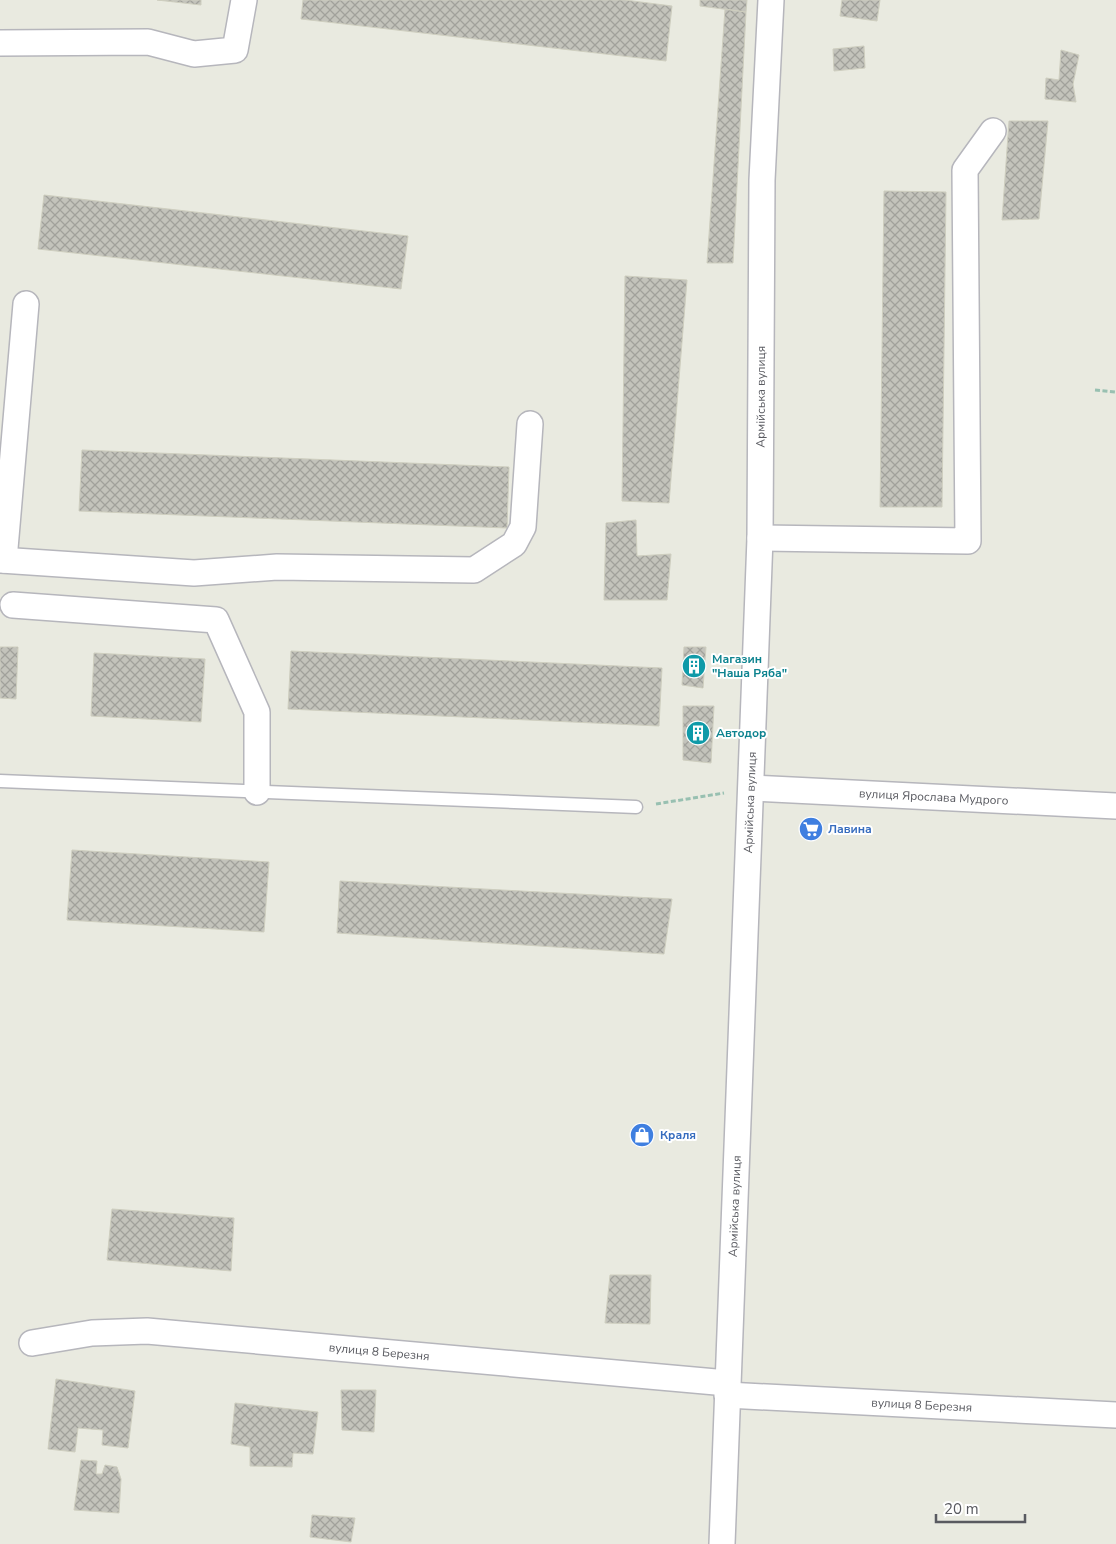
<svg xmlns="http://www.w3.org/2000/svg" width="1116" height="1544" viewBox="0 0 1116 1544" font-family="'Nunito Sans',sans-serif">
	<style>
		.building { fill: url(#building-cross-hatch); stroke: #cecebf }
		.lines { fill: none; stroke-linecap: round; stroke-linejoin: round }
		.service-casing { stroke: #b6b6bc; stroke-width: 15 }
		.minor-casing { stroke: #b6b6bc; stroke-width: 28 }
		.path { stroke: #98c0b1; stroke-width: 3; stroke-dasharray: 5 2.5; stroke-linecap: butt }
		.service { stroke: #fff; stroke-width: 12 }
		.minor { stroke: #fff; stroke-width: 25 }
		.labels { text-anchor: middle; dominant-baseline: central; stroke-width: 4; stroke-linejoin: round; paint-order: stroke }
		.street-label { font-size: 12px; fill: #595a60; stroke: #fff }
		.culture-label { font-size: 12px; font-weight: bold; fill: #0d838f; stroke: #fff; text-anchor: start }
		.shop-label { font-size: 12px; font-weight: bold; fill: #366cbe; stroke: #fff; text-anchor: start }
	</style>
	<defs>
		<pattern id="building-cross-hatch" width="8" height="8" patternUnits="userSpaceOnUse" patternTransform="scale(1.25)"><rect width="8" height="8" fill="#c3c3bb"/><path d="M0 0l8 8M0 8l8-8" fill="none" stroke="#a1a19b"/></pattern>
	</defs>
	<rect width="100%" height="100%" fill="#e9eae0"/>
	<path class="building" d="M157,0H201V5Z
		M303,0H625L672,6L666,61L301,19Z
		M700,0H747L746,12L700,6Z
		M842,0H880L877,21L840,16Z
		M725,9L746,12L733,263H707Z
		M864,46L865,68L834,71L833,49Z
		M1061,50L1079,55L1073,84L1076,102L1045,99L1046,78L1059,80Z
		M1009,121H1048L1039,219L1002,220Z
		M884,191L946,192L942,507H880Z
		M44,195L408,236L401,289L38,249Z
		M625,276L687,280L669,503L622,501Z
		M82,450L509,467L507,528L79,511Z
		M636,520L637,556L671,554L667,600H604L606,523Z
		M0,647H18L16,699L0,698Z
		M684,647H706L703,688L682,685Z
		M291,651L662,668L659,726L288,709Z
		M94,653L205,659L201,722L91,716Z
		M683,706H714L711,763L683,760Z
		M72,850L269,862L264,932L67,920Z
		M340,881L502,890L672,899L664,954L337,933Z
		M112,1209L234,1218L231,1271L107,1260Z
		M610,1275H651L650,1324L605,1323Z
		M56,1379L135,1391L128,1448L102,1445L103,1430L78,1428L75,1452L48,1449Z
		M341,1390H376L374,1432L342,1430Z
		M235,1403L318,1412L313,1454L293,1453L292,1467L250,1466V1447L231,1444Z
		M81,1460L97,1461L96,1474H102L105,1465L117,1467L121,1479L119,1513L74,1510Z
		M312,1515L355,1518L351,1542L310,1537Z"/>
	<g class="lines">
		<g class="service-casing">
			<path id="service" d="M0,781L636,807"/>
		</g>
		<g class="minor-casing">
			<g id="minor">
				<path d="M0,43L148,42L194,54L235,50L244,0"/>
				<path d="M760,538L968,541L965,170L993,131"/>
				<path d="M0,560L194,573L277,567L474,570L514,544L523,527L530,424"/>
				<path d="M4,560L26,304"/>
				<path d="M13,605L216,620L257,712V792"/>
				<path id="s1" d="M752,788L1116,806"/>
				<path id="s2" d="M32,1343L92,1333L147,1331L727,1383"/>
				<path id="s3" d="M727,1395L1116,1415"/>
				<path id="s4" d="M722,1544L760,538L762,180L771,0"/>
			</g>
		</g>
		<path class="path" d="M1095,390L1116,392
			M656,804L724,793"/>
		<use href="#service" class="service"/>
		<use href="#minor" class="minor"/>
	</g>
	<defs>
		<g id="building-disc" transform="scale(1.25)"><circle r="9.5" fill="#0f9aa8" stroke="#fff"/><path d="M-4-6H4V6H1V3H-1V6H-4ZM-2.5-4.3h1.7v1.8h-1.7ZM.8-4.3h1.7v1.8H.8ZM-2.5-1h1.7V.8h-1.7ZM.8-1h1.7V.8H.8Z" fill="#fff"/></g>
		<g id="supermarket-disc" transform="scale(1.25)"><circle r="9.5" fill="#3f7fe0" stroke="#fff"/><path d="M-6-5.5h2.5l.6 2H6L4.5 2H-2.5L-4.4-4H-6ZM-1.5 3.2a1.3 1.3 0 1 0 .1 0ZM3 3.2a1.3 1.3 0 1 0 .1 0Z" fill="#fff"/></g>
		<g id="shop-disc" transform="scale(1.25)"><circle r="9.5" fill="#3f7fe0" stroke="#fff"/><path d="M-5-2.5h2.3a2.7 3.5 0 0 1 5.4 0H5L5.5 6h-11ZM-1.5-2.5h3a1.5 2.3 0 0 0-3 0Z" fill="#fff"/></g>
	</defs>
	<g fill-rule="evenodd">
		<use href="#building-disc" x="694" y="666"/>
		<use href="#building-disc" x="698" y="733"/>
		<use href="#supermarket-disc" x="811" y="829"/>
		<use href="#shop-disc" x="642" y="1135"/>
	</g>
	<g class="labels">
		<g class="street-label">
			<text stroke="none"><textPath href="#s4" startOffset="1148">Армійська вулиця</textPath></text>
			<text stroke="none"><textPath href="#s1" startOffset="182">вулиця Ярослава Мудрого</textPath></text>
			<text stroke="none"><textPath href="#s4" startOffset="742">Армійська вулиця</textPath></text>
			<text stroke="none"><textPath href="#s4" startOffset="338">Армійська вулиця</textPath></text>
			<text stroke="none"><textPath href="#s2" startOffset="349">вулиця 8 Березня</textPath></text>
			<text stroke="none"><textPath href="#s3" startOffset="195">вулиця 8 Березня</textPath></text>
		</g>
		<g class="culture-label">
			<text x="712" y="659">Магазин<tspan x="712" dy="14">"Наша Ряба"</tspan></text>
			<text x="716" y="733">Автодор</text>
		</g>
		<g class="shop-label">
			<text x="828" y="829">Лавина</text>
			<text x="660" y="1135">Краля</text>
		</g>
	</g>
	<path d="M936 1514v8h89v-8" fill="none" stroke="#595a60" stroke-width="2.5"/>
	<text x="944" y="1514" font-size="15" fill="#595a60" stroke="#ffffff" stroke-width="4" paint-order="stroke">20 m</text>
</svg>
